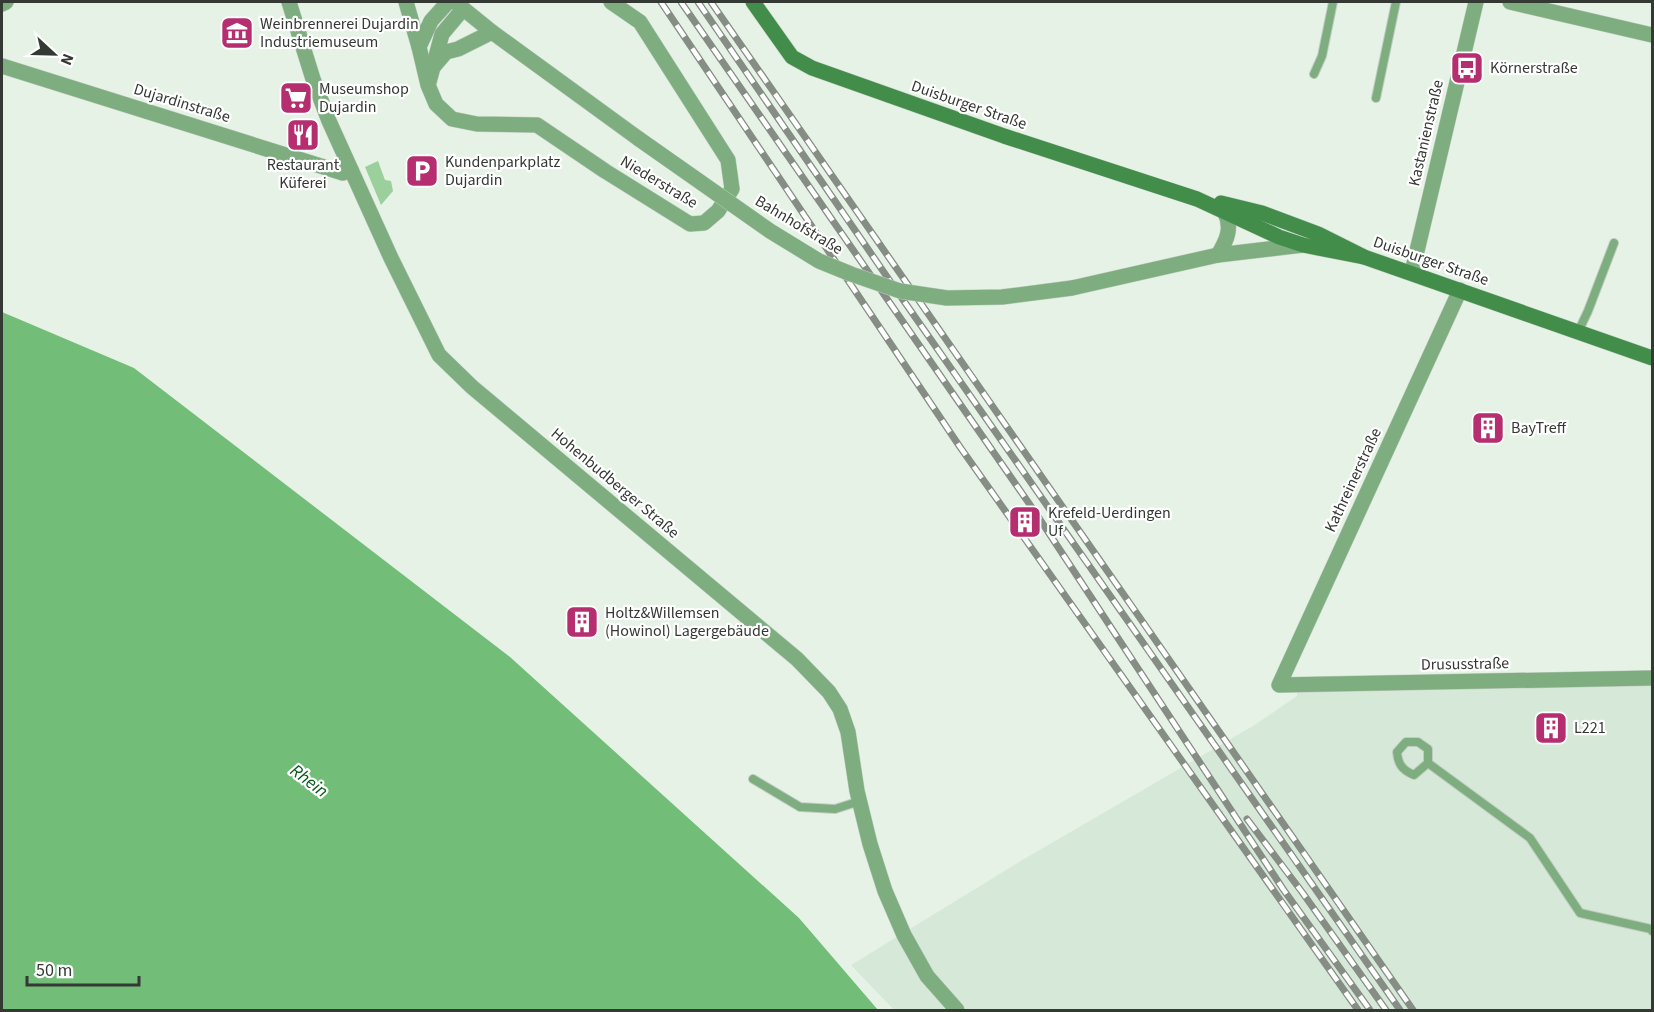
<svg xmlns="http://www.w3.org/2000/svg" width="1654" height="1012" viewBox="0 0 1654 1012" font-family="'Source Sans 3',sans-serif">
  <rect width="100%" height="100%" fill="#e6f2e6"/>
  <path fill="#d6e8d7" d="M1652,679V1010H894L851,965L1024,859L1253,726L1297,696V686Z"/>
  <path fill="#9bcf9c" d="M378,161L385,180L391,181L393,191L381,205L365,167Z"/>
  <path fill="#72bd77" d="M2,312L134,368L510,657L799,918L878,1010H2Z"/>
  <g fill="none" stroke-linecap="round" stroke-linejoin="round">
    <defs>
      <g id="service">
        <path d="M1314,74L1322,56L1333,2"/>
        <path d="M1376,98L1396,2"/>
        <path d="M1578,332L1588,311L1614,243"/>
        <path d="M1406,742H1418L1428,749V763L1414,775C1402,770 1398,764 1397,752Z"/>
        <path d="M1428,763L1530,838L1580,913L1651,929L1652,931"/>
        <path d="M753,779L800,807L835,809L860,801"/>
      </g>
      <g id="minor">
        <path d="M406,2L419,47"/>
        <path d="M448,2L431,21L419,47L428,85L436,104L452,119L477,124L537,125L605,171L690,224L704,223L718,211L732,189L728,160L640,22L611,2"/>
        <path d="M1510,2L1652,35"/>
        <path d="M2,4L6,2"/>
        <path d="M2,66L343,173L351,170"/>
        <path d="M434,66L446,52L458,49L492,32"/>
        <path d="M429,82L442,34L463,9"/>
        <path d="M1412,272L1476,2"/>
        <path d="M1460,290L1279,685L1652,678"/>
      </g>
      <g id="tertiary">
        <path d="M289,2L313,79L329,121L391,258L439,355L472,387L797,659L829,692L840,709L848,732L857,791L870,844L885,891L904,935L927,976L957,1010"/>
        <path d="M455,2L492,32L639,139"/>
        <path d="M1218,255C1227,240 1233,227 1224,211"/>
        <path d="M1072,288L1218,255L1303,245"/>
      </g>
      <g id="secondary">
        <path d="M753,2L792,57L812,68L1004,136L1197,199L1279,237L1303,245L1364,257"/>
        <path d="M1221,203L1262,213L1318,234L1364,257L1652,358"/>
      </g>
    </defs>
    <use href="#service" stroke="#c2cdc2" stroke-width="10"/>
    <use href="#minor" stroke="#c2cdc2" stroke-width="16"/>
    <use href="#tertiary" stroke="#c2cdc2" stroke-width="16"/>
    <use href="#secondary" stroke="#c2cdc2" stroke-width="16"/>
    <use href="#service" stroke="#7eae80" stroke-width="8"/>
    <use href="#minor" stroke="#7eae80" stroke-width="15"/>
    <use href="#tertiary" stroke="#7eae80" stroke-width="15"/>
    <use href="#secondary" stroke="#428d49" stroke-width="15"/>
    <defs>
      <g id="rail">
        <path d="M661,2L960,447L1358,1010"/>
        <path d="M681,2L1035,512L1283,889L1370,1010"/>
        <path d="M698,2L892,284L1400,1010"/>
        <path d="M711,2L1413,1010"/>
        <path d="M1247,819L1302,892L1386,1010"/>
      </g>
    </defs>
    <use href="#rail" stroke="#858d85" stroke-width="7"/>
    <use href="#rail" stroke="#fff" stroke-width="4.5" stroke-dasharray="14" stroke-linecap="butt"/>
    <defs>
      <path id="tertiary-bridge" d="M639,139L770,231L819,261L851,274L900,291L947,298L1002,297L1072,288"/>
    </defs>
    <use href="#tertiary-bridge" stroke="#c2cdc2" stroke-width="16" stroke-linecap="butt"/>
    <use href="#tertiary-bridge" stroke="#7eae80" stroke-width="15"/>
  </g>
  <defs>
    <symbol id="museum-square" viewBox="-11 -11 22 22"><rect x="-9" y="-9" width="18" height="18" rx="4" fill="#b52e70" stroke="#fff"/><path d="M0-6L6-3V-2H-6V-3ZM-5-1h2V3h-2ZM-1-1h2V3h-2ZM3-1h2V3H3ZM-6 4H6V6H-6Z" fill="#fff"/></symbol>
    <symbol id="bus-square" viewBox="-11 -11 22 22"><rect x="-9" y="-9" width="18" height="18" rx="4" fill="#b52e70" stroke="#fff"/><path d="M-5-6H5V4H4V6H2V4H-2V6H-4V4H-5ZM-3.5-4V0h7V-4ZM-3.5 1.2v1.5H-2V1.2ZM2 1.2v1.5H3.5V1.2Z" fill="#fff"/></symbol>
    <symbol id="supermarket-square" viewBox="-11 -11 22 22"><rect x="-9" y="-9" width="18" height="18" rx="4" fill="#b52e70" stroke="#fff"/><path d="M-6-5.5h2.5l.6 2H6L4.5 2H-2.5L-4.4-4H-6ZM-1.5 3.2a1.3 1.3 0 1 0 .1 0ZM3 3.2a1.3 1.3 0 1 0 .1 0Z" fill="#fff"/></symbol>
    <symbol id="restaurant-square" viewBox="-11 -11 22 22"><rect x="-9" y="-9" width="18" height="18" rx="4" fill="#b52e70" stroke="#fff"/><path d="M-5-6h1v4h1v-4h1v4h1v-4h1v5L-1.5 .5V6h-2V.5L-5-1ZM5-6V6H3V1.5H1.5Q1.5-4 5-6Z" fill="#fff"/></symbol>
    <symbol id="parking-square" viewBox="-11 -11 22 22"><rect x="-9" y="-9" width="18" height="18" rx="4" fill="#b52e70" stroke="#fff"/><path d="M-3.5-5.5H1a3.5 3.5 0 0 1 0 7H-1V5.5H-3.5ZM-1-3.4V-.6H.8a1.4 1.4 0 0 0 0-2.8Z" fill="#fff"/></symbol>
    <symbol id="building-square" viewBox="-11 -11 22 22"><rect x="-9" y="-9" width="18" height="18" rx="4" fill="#b52e70" stroke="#fff"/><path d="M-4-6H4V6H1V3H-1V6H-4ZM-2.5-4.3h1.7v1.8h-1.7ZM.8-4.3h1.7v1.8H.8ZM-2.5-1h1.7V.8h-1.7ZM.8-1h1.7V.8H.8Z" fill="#fff"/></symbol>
  </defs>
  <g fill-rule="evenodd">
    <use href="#museum-square" x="218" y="14" width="38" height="38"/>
    <use href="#bus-square" x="1448" y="49" width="38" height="38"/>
    <use href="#supermarket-square" x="277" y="79" width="38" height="38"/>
    <use href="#restaurant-square" x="284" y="116" width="38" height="38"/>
    <use href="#parking-square" x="403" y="152" width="38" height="38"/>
    <use href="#building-square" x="1469" y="409" width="38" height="38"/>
    <use href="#building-square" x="1006" y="503" width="38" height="38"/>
    <use href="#building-square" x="563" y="603" width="38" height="38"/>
    <use href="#building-square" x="1532" y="709" width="38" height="38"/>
  </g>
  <g text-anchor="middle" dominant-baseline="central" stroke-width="4.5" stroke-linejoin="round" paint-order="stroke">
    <g font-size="16" fill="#343934" stroke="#fff" text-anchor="start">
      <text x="260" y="24">Weinbrennerei Dujardin<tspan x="260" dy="18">Industriemuseum</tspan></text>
      <text x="1490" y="68">Körnerstraße</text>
      <text x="319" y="89">Museumshop<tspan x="319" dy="18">Dujardin</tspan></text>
      <text x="445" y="162">Kundenparkplatz<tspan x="445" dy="18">Dujardin</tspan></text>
      <text x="303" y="165" text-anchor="middle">Restaurant<tspan x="303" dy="18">Küferei</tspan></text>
      <text x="1511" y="428">BayTreff</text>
      <text x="1048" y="513">Krefeld-Uerdingen<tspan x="1048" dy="18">Uf</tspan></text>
      <text x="605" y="613">Holtz&amp;Willemsen<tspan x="605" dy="18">(Howinol) Lagergebäude</tspan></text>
      <text x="1574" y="728">L221</text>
    </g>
    <g font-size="16" fill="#343934" stroke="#fff">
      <text transform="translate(182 103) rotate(17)">Dujardinstraße</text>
      <text transform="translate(969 105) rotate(19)">Duisburger Straße</text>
      <text transform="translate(1426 133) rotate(-77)">Kastanienstraße</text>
      <text transform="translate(659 182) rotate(31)">Niederstraße</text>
      <text transform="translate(799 225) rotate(31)">Bahnhofstraße</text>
      <text transform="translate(1431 261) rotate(19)">Duisburger Straße</text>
      <text transform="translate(1353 480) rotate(-65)">Kathreinerstraße</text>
      <text transform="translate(615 483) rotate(40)">Hohenbudberger Straße</text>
      <text transform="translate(1465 664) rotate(-1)">Drususstraße</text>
    </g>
    <g font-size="18" font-style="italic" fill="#045b18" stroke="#fff">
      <text transform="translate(309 781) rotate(37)">Rhein</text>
    </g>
  </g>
  <rect width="1654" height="1012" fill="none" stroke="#343934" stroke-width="6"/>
  <g transform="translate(54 54) rotate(112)" stroke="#ffffff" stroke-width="4.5" paint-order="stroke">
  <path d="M0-4.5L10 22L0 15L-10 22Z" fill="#343934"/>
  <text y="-9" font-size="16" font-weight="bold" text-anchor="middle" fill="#343934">N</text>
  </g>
  <path d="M27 976v9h112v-9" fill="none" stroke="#343934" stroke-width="3"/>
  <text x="36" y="976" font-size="18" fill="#343934" stroke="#ffffff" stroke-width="4.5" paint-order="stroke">50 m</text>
</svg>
